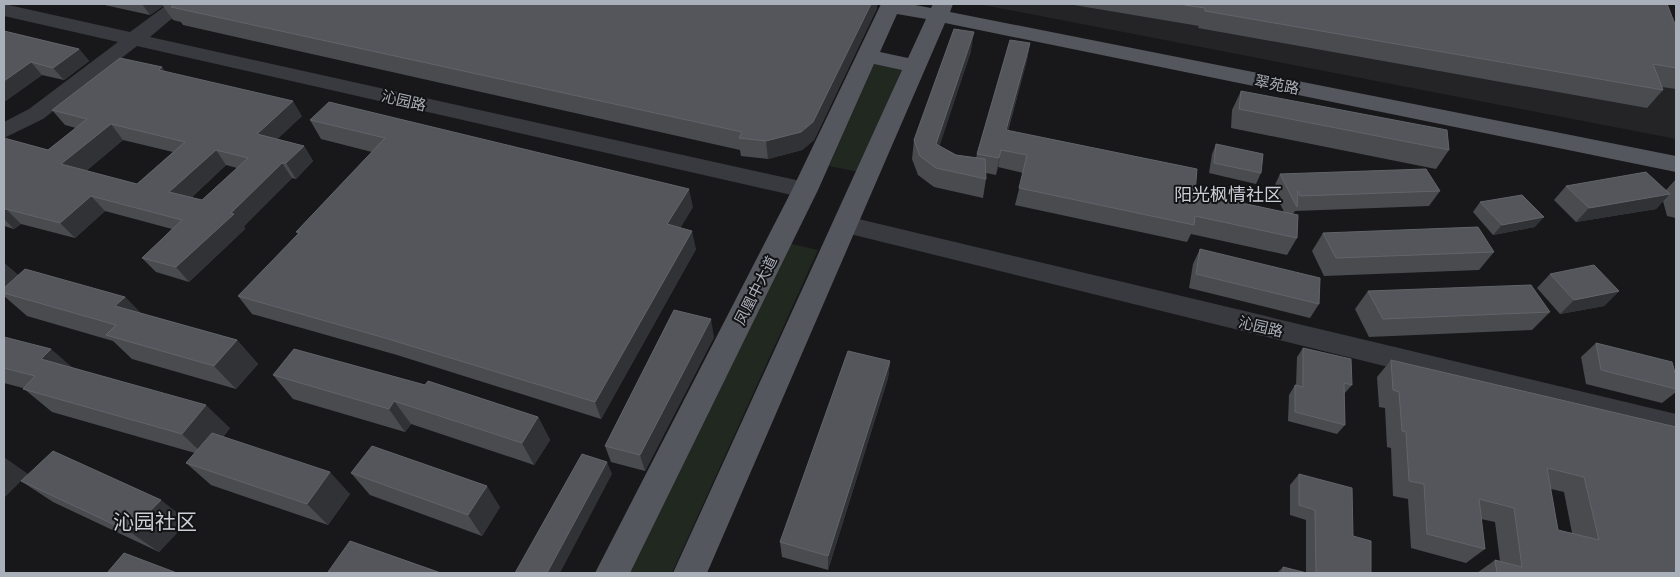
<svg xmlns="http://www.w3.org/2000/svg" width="1680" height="577" viewBox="0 0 1680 577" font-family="'Exo 2','Noto Sans SC',sans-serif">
  <rect width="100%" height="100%" fill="#18181a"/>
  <path fill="#242427" d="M978,4H1668L1676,24V139Z"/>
  <g fill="#202820">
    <path d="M874,64L902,69L859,172L829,166Z"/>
    <path d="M783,242L818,250L672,573H621Z"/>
  </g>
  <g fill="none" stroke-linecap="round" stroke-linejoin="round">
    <g fill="#393a3f" fill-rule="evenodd">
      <path d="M4,4L130,32L168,4H189L150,37L805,182L813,184L816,190L813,196L805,198L137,46L43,119L4,138V122L29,109L118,42L4,16Z"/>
      <path d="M846,216L1676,414V438L838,231L834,225L838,219Z"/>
    </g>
    <path fill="#55575e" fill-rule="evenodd" d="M881,4H910L931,8L933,4H953L950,12L1676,156V172L945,23L707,573H673L902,70L874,64L818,190L630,573H595L792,190ZM897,14L926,19L908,58L880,52Z"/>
  </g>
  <g fill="#494b4f" fill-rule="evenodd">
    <path d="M100,4H871L877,8L814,140L802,150L768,159L741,156L740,150L183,25L181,22L173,20L163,6L150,15Z"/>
    <path d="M1068,4H1667L1676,27V89L1662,87L1663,90L1647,108L1198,28L1199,26Z"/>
    <path d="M4,31L79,49L89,61L64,80L42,75L4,102Z"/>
    <path d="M1030,43L1027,60L1008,131L1195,193L1284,212L1273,189L1280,174L1440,191L1429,206L1295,211L1293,214L1297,238L1287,255L1191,234L1187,242L1015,205L1023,173L998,167L996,175L986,173V179L983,198L934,187L918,175L912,159L914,140L971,51L939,146L956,155L976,158L977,154Z"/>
    <path d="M162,67L165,72L302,116L277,139L304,146L313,161L296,179L292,178L244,226L245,229L189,282L156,272L142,258L172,229L105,211L75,238L21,224L14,229L4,226V138L48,150L76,128L65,125L52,110ZM123,140L173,152L137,184L86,171ZM226,165L237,168L202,200L191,198Z"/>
    <path d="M1241,91L1449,150L1436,169L1231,128L1232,110Z"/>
    <path d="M310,120L693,207L680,228L696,249L601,419L397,355L252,314L238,296L298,234L296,232L372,152L321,139Z"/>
    <path d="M1216,144L1261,173L1256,184L1209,173L1212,154Z"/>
    <path d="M1676,179V218L1667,216L1663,201L1656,209L1576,222L1554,200L1566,186L1666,190Z"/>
    <path d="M1480,202L1535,227L1493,235L1473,212Z"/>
    <path d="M1323,233L1494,252L1479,270L1324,276L1312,251Z"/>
    <path d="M1200,249L1319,304L1310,318L1189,288L1193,264Z"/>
    <path d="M4,263L18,275L125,297L140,313L237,340L258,364L236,389L132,359L113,341L27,316L4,296Z"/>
    <path d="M1550,274L1619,291L1604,306L1560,314L1537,288Z"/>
    <path d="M1368,291L1550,312L1532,330L1369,337L1355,309Z"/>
    <path d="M4,337L74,368L230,428L223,437L350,494L328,525L211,485L186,463L195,453L52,412L23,388L4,383Z"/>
    <path d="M714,337L645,471L611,462L605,446Z"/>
    <path d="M1596,343L1676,376V392L1662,403L1586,384L1581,357Z"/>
    <path d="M1303,348L1352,385L1344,394L1345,425L1337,434L1288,421L1289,395L1295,385L1296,386L1297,357Z"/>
    <path d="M1391,360L1676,427V573H1477L1495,560L1500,561L1495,522L1481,519L1485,549L1466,563L1411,548L1408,499L1393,496L1391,448L1387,447L1385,408L1379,407L1377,377ZM1551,489L1564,492L1572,533L1558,530Z"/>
    <path d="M890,361L888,378L828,570L782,557L780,542Z"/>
    <path d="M273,375L538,417L550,440L534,465L411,424L405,432L293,399Z"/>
    <path d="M351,473L500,507L482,536L370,495Z"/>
    <path d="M1299,474L1353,536L1371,573H1277L1283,567L1306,573V520L1290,515V485Z"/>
    <path d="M21,481L188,521L159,552L53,502Z"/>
  </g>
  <g fill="#313235">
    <path d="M142,4H162L163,6L150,15Z"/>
    <path d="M871,4H877V8L814,140L802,150L768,159L766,141Z"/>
    <path d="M974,32L971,51L934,163L936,144Z"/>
    <path d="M1030,43L1027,60L1003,148L1006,130Z"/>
    <path d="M79,49L89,61L64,80L53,68Z"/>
    <path d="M31,62L42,75L4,102V81Z"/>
    <path d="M162,67L173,83L159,70Z"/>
    <path d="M293,101L302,116L266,150L257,134Z"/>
    <path d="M111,124L123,140L75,180L61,164Z"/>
    <path d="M304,146L313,161L296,179L286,163Z"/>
    <path d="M216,150L226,165L181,207L169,192Z"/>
    <path d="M1001,150L998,167L996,175L999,158Z"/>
    <path d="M282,163L292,178L244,226L245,229L189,282L176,267Z"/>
    <path d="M689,189L693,207L671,243L667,224Z"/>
    <path d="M1670,194L1656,209L1576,222L1589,208Z"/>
    <path d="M91,196L105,211L75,238L60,223Z"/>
    <path d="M6,209L21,224L14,229L4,219V210Z"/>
    <path d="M1544,217L1535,227L1493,235L1502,225Z"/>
    <path d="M692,231L696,249L601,419L595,402Z"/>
    <path d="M4,263L21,278L4,293Z"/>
    <path d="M1619,291L1604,306L1560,314L1574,300Z"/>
    <path d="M125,297L149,321L115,306Z"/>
    <path d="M711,319L714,337L645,471L640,455Z"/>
    <path d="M237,340L258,364L236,389L214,366Z"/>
    <path d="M51,349L79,373L41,359Z"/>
    <path d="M890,361L888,378L828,570V556Z"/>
    <path d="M394,401L411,424L405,432L389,409Z"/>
    <path d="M206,405L230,428L206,457L182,434Z"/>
    <path d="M538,417L550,440L534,465L522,443Z"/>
    <path d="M4,457L28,474L4,498Z"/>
    <path d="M607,462L612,474L560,573H547Z"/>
    <path d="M330,472L350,494L328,525L307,504Z"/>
    <path d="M487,486L500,507L482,536L468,515Z"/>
    <path d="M161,500L188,521L159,552L130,532Z"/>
  </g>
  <g fill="#54565b" stroke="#61646a" fill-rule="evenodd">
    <path d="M168,4H871L813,122L801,132L766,141L739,138L742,132L171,7L174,5Z"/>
    <path d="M1178,4H1667L1676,27V68L1653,64L1663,90L1205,11V8Z"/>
    <path d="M954,29L974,32L936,144L956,155L985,159L986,179L936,168L920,156L914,140Z"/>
    <path d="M4,31L79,49L53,68L31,62L4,81V57L5,56H4Z"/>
    <path d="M1010,40L1030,43L1006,130L1197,169L1195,193L1298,215L1297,238L1195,216L1194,225L1019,188L1027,155L1001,150L999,158L977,154Z"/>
    <path d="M120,58L162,67L159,70L293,101L257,134L304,146L286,163H282L231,213L234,214L176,267L142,258L182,220L91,196L60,223L6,209L4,210V138L48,150L87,119L52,110ZM111,124L185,142L137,184L61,164ZM216,150L248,158L202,200L169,192Z"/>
    <path d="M1241,91L1447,130L1449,150L1239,109Z"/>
    <path d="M329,102L689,189L667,224L692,231L595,402L385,338L238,296L300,232H296L385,138L310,120Z"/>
    <path d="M1216,144L1263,154L1261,173L1214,163Z"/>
    <path d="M1426,169L1440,191L1300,196L1298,191L1297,207L1280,174Z"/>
    <path d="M1646,172L1670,194L1589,208L1566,186Z"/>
    <path d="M1522,195L1544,217L1502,225L1480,202Z"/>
    <path d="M1478,227L1494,252L1336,258L1323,233Z"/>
    <path d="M1200,249L1320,278L1319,304L1196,274Z"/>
    <path d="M1594,265L1619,291L1574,300L1550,274Z"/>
    <path d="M25,269L125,297L115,306L237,340L214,366L106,335L116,325L4,293V288Z"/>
    <path d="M1531,285L1550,312L1383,319L1368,291Z"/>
    <path d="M674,310L711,319L640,455L605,446Z"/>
    <path d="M4,337L51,349L41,359L206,405L182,434L23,389L35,376L4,368Z"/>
    <path d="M1596,343L1672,362L1676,376V389L1601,370Z"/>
    <path d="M1303,348L1351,359L1352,385L1344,383L1345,425L1295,412V385L1303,387Z"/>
    <path d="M294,349L425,385L428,381L538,417L522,443L394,401L389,409L273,375Z"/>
    <path d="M848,351L890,361L828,556L780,542Z"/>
    <path d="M1391,360L1676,427V573H1497L1495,560L1522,567L1514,508L1479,499L1485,549L1427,534L1424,484L1409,481L1406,432L1402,431L1399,392L1393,390ZM1547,468L1584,477L1599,540L1558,530Z"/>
    <path d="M212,433L330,472L307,504L186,463Z"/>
    <path d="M372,446L487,486L468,515L351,473Z"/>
    <path d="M53,451L161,500L130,532L21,481Z"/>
    <path d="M582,454L607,462L547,573H515Z"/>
    <path d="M1299,474L1352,488L1353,536L1371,541V573H1316L1315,510L1299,505Z"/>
    <path d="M350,541L441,573H331L328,572Z"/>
    <path d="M124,553L177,573H107Z"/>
    <path d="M1283,567L1307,573H1283Z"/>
  </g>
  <g text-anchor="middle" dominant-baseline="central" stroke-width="4" stroke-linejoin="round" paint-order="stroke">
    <g font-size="15" fill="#aab0ba" stroke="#131315">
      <text transform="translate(1277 84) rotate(11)">翠苑路</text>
      <text transform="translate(404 100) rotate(13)">沁园路</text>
      <text transform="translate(755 290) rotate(-63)">凤凰中大道</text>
      <text transform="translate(1261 326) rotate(13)">沁园路</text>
    </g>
    <g font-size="18" fill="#cbced6" stroke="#131315">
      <text x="1228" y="194">阳光枫情社区</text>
    </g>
    <g font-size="21" fill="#cbced6" stroke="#131315">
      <text x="155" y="520">沁园社区</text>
    </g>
  </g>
  <rect width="1680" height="577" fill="none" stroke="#aab0ba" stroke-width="10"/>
</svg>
